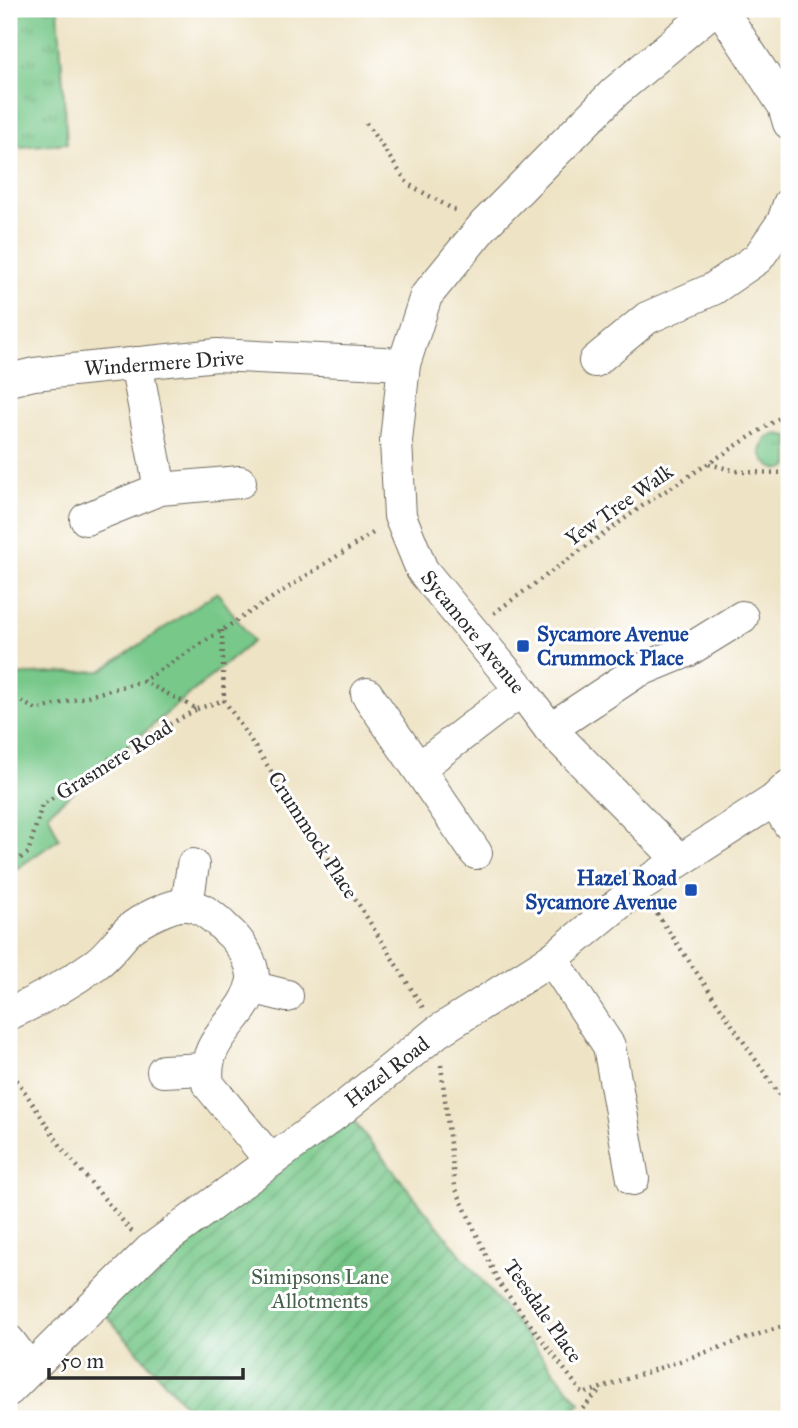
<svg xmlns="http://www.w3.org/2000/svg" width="798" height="1428" viewBox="0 0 798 1428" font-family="'IM FELL Great Primer',serif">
  <defs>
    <pattern id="grass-tufts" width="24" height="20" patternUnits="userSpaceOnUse" patternTransform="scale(1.75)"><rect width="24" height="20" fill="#77c889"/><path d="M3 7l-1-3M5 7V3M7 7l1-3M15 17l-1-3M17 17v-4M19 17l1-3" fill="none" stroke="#62a370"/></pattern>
    <pattern id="garden-furrows" width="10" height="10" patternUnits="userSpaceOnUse" patternTransform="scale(1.75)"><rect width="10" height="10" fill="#77c889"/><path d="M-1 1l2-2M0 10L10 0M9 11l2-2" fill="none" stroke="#62a370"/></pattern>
  </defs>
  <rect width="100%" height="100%" fill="#fff"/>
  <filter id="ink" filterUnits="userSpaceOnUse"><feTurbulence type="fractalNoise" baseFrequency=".0143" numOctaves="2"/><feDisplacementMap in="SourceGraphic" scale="14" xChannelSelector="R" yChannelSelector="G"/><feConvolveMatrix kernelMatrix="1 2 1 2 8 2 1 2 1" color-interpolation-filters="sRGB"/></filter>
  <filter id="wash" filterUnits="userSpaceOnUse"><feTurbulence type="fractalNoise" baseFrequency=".00686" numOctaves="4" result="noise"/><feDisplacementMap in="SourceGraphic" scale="28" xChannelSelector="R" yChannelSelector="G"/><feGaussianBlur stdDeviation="1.57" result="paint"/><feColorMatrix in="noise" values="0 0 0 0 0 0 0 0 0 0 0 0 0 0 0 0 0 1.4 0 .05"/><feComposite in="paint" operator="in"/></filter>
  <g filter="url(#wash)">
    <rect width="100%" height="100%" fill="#eee3c5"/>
    <g fill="url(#grass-tufts)" stroke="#517a5a" stroke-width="2">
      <path d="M9,9H58L67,143L9,148Z"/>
      <path d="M778,434L789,436V466C776,475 764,464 761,451L766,438Z"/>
    </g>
    <path fill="#77c889" stroke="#517a5a" stroke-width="2" d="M217,592L253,641L48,813L59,839L9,874V675L101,671Z"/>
    <path fill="url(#garden-furrows)" stroke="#517a5a" stroke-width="2" d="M343,1108L580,1403L566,1419H197L96,1304Z"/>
  </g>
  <g filter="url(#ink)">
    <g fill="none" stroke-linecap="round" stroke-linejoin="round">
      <defs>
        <g id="minor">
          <path d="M721,9L784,106L789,123"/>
          <path d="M595,361L647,318L713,289L758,258L783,222L789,204"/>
          <path d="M136,363L160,489"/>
          <path d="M9,380L34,374L217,355L404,364"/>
          <path d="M86,519L160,489L240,482"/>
          <path d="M367,694L476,853"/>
          <path d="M550,729L636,672L687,651L742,617"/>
          <path d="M419,768L521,690"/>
          <path d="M774,800L789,824"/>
          <path d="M679,860L550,729L521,690L422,570L400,516L396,441L404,364L426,296L484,225L615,92L714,9"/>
          <path d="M187,905L193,865"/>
          <path d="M552,959L609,1046L633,1179"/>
          <path d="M251,987L287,996"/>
          <path d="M9,1014C42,999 67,985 96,964C109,955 118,940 129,930C140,920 173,903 187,905C202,906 217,920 227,930C240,941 254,963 253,980C249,1019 200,1035 208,1084L271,1161"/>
          <path d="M163,1071L206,1069"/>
          <path d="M9,1341L30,1369"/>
          <path d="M9,1390L149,1251L343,1108L437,1032L552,959L639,887L774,800L789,786"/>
        </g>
      </defs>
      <use href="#minor" stroke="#6f6b61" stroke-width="34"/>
      <g stroke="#6f6b61" stroke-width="4.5" stroke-dasharray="2 5" stroke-linecap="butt">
        <path d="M366,123L408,184L458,212"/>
        <path d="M709,464L740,472L789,473"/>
        <path d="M494,613L645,504L789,412"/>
        <path d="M222,630L224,700L353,895L423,1008"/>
        <path d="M9,695L37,710L143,681L376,531"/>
        <path d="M197,709L224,700"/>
        <path d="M9,866L28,853L42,805L112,757L197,709L143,681"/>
        <path d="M653,908L789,1109"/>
        <path d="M441,1065L455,1187L499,1283L583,1394L789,1324"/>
        <path d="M9,1068L62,1148L132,1232"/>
        <path d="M573,1419L602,1388"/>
      </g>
      <use href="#minor" stroke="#fff" stroke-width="32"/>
    </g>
  </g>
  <g fill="#1a4fb4" stroke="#fff" stroke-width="2.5">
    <rect x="516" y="639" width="14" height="14" rx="3.5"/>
    <rect x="684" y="883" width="14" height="14" rx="3.5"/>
  </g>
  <g text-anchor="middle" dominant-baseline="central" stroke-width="6" stroke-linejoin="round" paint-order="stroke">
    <g font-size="21" fill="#2b2b2b" stroke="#fff">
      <text transform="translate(164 363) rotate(-4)">Windermere Drive</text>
      <text transform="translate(619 505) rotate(-35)">Yew Tree Walk</text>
      <text transform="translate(473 632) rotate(51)">Sycamore Avenue</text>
      <text transform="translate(114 760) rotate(-32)">Grasmere Road</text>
      <text transform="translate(313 835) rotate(57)">Crummock Place</text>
      <text transform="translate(387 1072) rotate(-38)">Hazel Road</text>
      <text transform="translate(543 1311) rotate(55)">Teesdale Place</text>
    </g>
    <g font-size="21" font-weight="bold" fill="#164399" stroke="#fff" text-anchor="start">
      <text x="537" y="634">Sycamore Avenue<tspan x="537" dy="24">Crummock Place</tspan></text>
      <text x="677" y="878" text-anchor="end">Hazel Road<tspan x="677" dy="24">Sycamore Avenue</tspan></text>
    </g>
    <g font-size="21" fill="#46624c" stroke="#fff">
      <text x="320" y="1277">Simipsons Lane<tspan x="320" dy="24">Allotments</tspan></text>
    </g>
  </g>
  <rect width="798" height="1428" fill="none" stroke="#fff" stroke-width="35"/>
  <path d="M49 1368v10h194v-10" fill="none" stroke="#2b2b2b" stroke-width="3.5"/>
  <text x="60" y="1368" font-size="21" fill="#2b2b2b" stroke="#ffffff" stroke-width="5" paint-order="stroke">50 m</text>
</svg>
